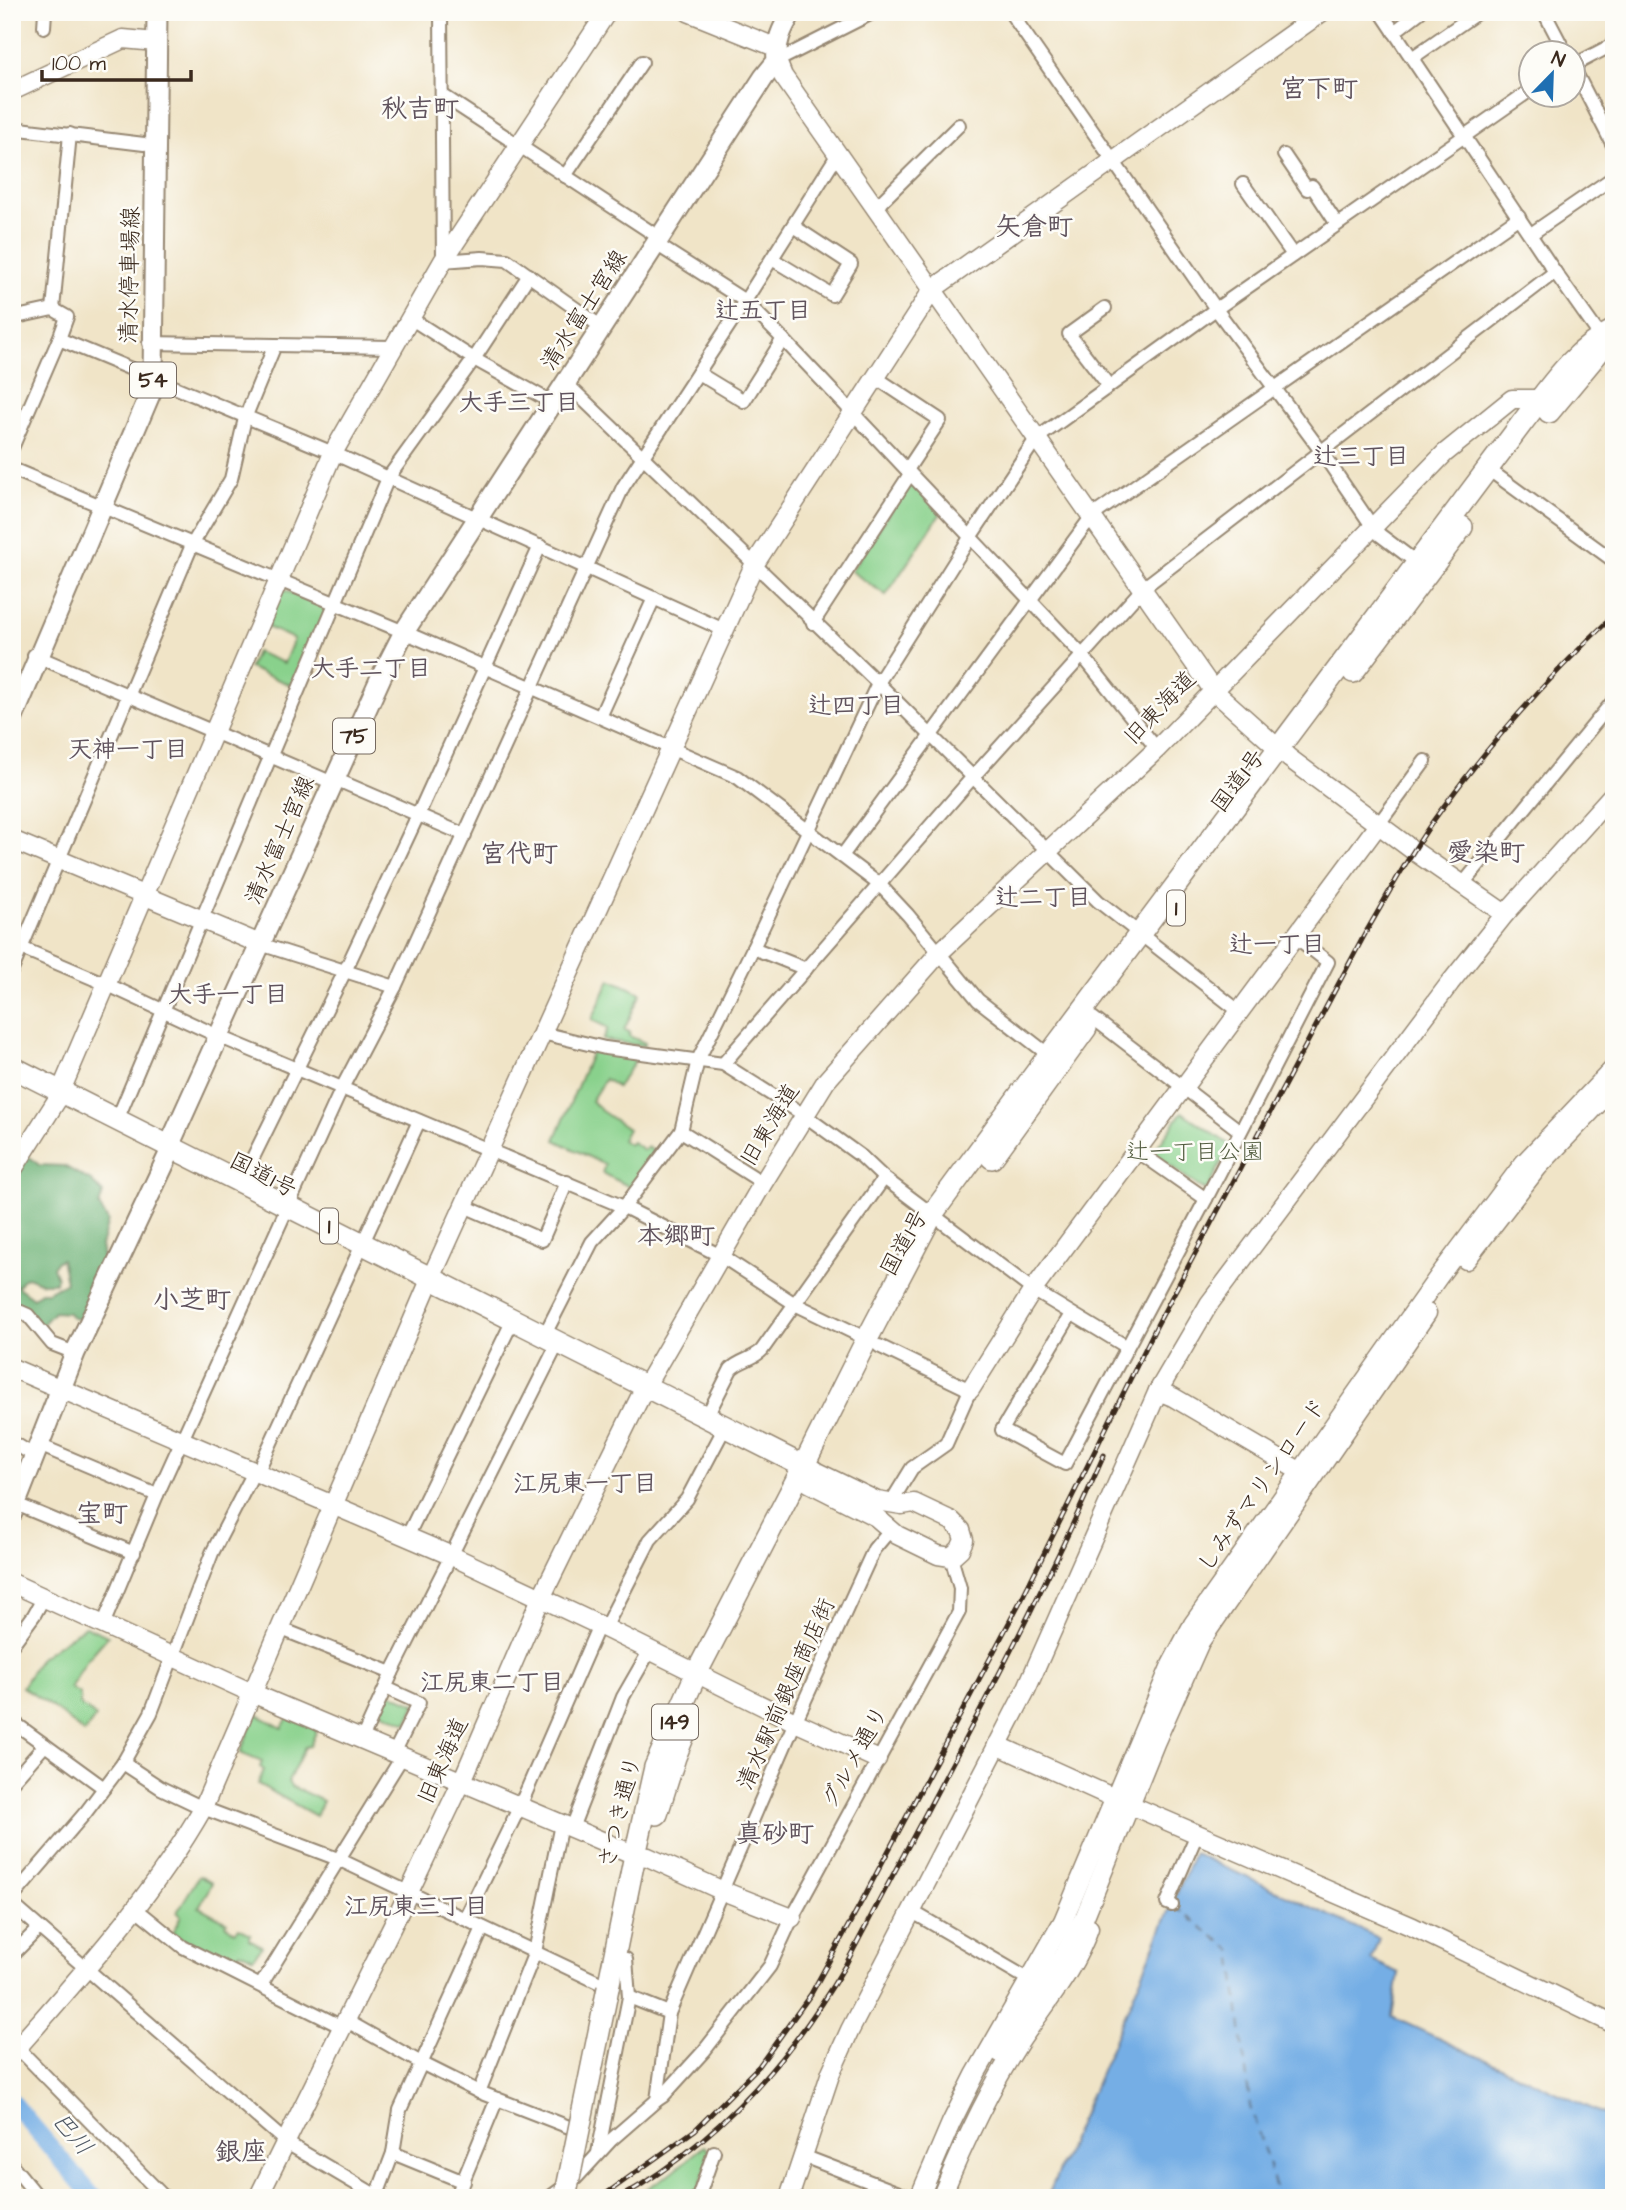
<svg xmlns="http://www.w3.org/2000/svg" width="1626" height="2210" viewBox="0 0 1626 2210" font-family="'Architects Daughter','Klee One',sans-serif">
  <rect width="100%" height="100%" fill="#fdfcf7"/>
  <filter id="ink" filterUnits="userSpaceOnUse"><feTurbulence type="fractalNoise" baseFrequency=".0143" numOctaves="2"/><feDisplacementMap in="SourceGraphic" scale="14" xChannelSelector="R" yChannelSelector="G"/><feConvolveMatrix kernelMatrix="1 2 1 2 8 2 1 2 1" color-interpolation-filters="sRGB"/></filter>
  <filter id="wash" filterUnits="userSpaceOnUse"><feTurbulence type="fractalNoise" baseFrequency=".00686" numOctaves="4" result="noise"/><feDisplacementMap in="SourceGraphic" scale="28" xChannelSelector="R" yChannelSelector="G"/><feGaussianBlur stdDeviation="1.57" result="paint"/><feColorMatrix in="noise" values="0 0 0 0 0 0 0 0 0 0 0 0 0 0 0 0 0 1.4 0 .05"/><feComposite in="paint" operator="in"/></filter>
  <g filter="url(#wash)">
    <rect width="100%" height="100%" fill="#f0e4c7"/>
    <g fill="#89d18c" stroke="#627e55" stroke-width="2">
      <path d="M910,481L941,513L886,595L851,571Z"/>
      <path d="M282,589L330,609L298,688L249,668L256,652L284,663L294,639L267,627Z"/>
      <path d="M610,979L641,993L624,1030L630,1032L629,1036L645,1043V1046L603,1040L608,1028L592,1020Z"/>
      <path d="M592,1051L637,1058L617,1087L605,1079L591,1101L600,1108V1110L628,1129L622,1140L629,1145L632,1142L644,1150L647,1147L658,1154L632,1188L602,1173L605,1165L555,1140Z"/>
      <path d="M1182,1112L1230,1145L1208,1189H1202L1153,1153Z"/>
      <path d="M85,1626L108,1636L87,1660L70,1688L80,1694V1705L96,1717L84,1733L55,1709L22,1687L40,1658Z"/>
      <path d="M389,1693L416,1704L407,1723L381,1712Z"/>
      <path d="M256,1714L282,1728L288,1717L317,1730L310,1746L305,1747L288,1781L291,1786L323,1801L316,1816L258,1784L264,1770L260,1767L262,1762L240,1753Z"/>
      <path d="M199,1876L212,1883L199,1907L227,1922L226,1925L235,1932L239,1928L251,1934L249,1939L262,1946L253,1958L240,1951L236,1958L220,1951L216,1959L172,1933L181,1916L177,1912Z"/>
      <path d="M704,2146L711,2152L696,2198H632L671,2173Z"/>
    </g>
    <path fill="#6eb378" stroke="#546e4b" stroke-width="2" fill-rule="evenodd" d="M23,1156L31,1158L39,1165L64,1166L91,1181L103,1193L99,1206L108,1221L101,1246L106,1274L85,1315L79,1319L72,1318L68,1313L54,1312L41,1326L12,1304V1288L16,1286L12,1281V1170ZM61,1259L66,1282C60,1287 54,1287 48,1292H41L33,1298L18,1287L21,1281L27,1277L42,1283H55L57,1278L53,1267L57,1261Z"/>
    <path fill="#74aee5" stroke="#586c82" stroke-width="2" d="M1194,1853L1379,1938L1371,1960L1399,1973L1392,2017L1614,2119V2198H1047Z"/>
    <g fill="none" stroke-linecap="round" stroke-linejoin="round">
      <path stroke="#74aee5" stroke-width="18" d="M12,2102L94,2198"/>
      <path stroke="#4f5864" stroke-width="2" stroke-dasharray="9 7" stroke-linecap="butt" d="M1175,1907L1232,1950L1250,2106L1279,2198"/>
    </g>
  </g>
  <g filter="url(#ink)">
    <g fill="none" stroke-linecap="round" stroke-linejoin="round">
      <defs>
        <g id="street">
          <path d="M441,12L443,261L482,258L507,260L603,328"/>
          <path d="M1010,12L1216,309L1321,451L1372,526L1380,535L1420,565"/>
          <path d="M1381,12L1555,272L1603,340"/>
          <path d="M1544,12L1565,52"/>
          <path d="M44,27L45,12"/>
          <path d="M1394,32L1420,12"/>
          <path d="M1412,58L1478,12"/>
          <path d="M777,61L874,12"/>
          <path d="M1574,65L1614,44"/>
          <path d="M1574,69L1614,147"/>
          <path d="M442,95L660,238"/>
          <path d="M12,128L144,144"/>
          <path d="M1284,155L1307,189L1312,186L1337,224"/>
          <path d="M565,176L642,62"/>
          <path d="M1243,184L1293,255"/>
          <path d="M876,207L959,125"/>
          <path d="M1531,234L1614,177"/>
          <path d="M656,244L745,301L783,339L1082,655L1157,749"/>
          <path d="M772,259L832,295L851,264L793,226"/>
          <path d="M1105,308L1069,334L1109,386"/>
          <path d="M53,309L70,134"/>
          <path d="M12,318L53,309L67,317L59,339"/>
          <path d="M410,318L474,359L553,403"/>
          <path d="M149,343L393,347"/>
          <path d="M698,373L744,401L783,339"/>
          <path d="M875,377L940,420L907,470"/>
          <path d="M566,383L878,683L1098,901L1240,1012"/>
          <path d="M12,448L59,339L333,453L724,630"/>
          <path d="M12,469L404,632L737,777L880,885L908,915L978,1000L1054,1059"/>
          <path d="M1488,469L1614,561"/>
          <path d="M813,623L910,474"/>
          <path d="M34,655L333,783"/>
          <path d="M600,717L654,598"/>
          <path d="M335,779L465,835"/>
          <path d="M1378,825L1425,761"/>
          <path d="M842,856L1092,516L1519,217"/>
          <path d="M1462,885L1614,700"/>
          <path d="M12,944L106,984L218,1036L624,1207L723,1257L795,1304L867,1339"/>
          <path d="M260,944L395,987"/>
          <path d="M753,948L806,969"/>
          <path d="M12,970L192,545L231,479L245,418L275,345"/>
          <path d="M1093,1018L1240,1131"/>
          <path d="M542,1033L605,1048L723,1064L804,1115L862,1157L884,1178L1033,1290L1127,1347"/>
          <path d="M723,1064L972,778L1143,588L1555,272"/>
          <path d="M117,1120L388,478L474,359L529,275"/>
          <path d="M681,1131L763,1183"/>
          <path d="M1136,1150L1206,1199"/>
          <path d="M241,1182L345,971L418,815L540,546"/>
          <path d="M464,1206L542,1240L567,1182"/>
          <path d="M12,1308L28,1315L52,1344L75,1353"/>
          <path d="M1071,1314L1002,1430L1065,1464L1206,1199L1328,962L1296,937"/>
          <path d="M544,1336L592,1242L624,1207L681,1131L698,1060L753,948L878,683L971,536L1036,439L1216,309L1532,89"/>
          <path d="M879,1346L970,1390L946,1444L912,1468L890,1504"/>
          <path d="M706,1418L731,1369C740,1360 754,1359 762,1350L884,1178"/>
          <path d="M12,1442L35,1456"/>
          <path d="M39,1445L157,1495"/>
          <path d="M257,1473L419,1121"/>
          <path d="M16,1504L134,1553"/>
          <path d="M407,1537L513,1320"/>
          <path d="M103,1625L157,1495L284,1215L342,1088L395,987L623,487L745,301L838,154"/>
          <path d="M279,1628L392,1673"/>
          <path d="M605,1628L650,1540L687,1499L725,1427"/>
          <path d="M12,1645L34,1615L44,1597"/>
          <path d="M386,1688L419,1703L394,1753"/>
          <path d="M12,1721L104,1788"/>
          <path d="M362,1739L392,1673L558,1343"/>
          <path d="M123,1763L161,1788L203,1808L338,1859L600,1983"/>
          <path d="M12,1782L45,1745"/>
          <path d="M572,1828L623,1697L650,1650"/>
          <path d="M12,1898L86,1812L123,1763L151,1713L212,1553L254,1472"/>
          <path d="M12,1904L287,2143L380,2198"/>
          <path d="M1172,1905L1167,1903L1197,1834"/>
          <path d="M135,1908L183,1947L344,2028"/>
          <path d="M911,1911L1021,1975"/>
          <path d="M465,1919L520,1806L599,1625"/>
          <path d="M12,1955L39,1928"/>
          <path d="M261,1985L402,1757"/>
          <path d="M629,1997L669,2013"/>
          <path d="M347,2021L421,2063L479,2092L569,2127"/>
          <path d="M12,2042L165,2198"/>
          <path d="M479,2092L535,1952L561,1824"/>
          <path d="M657,2100L663,2096L704,2051L770,1966L792,1918L959,1612L960,1588L951,1557"/>
          <path d="M393,2153L464,2182"/>
          <path d="M598,2153L629,1997L626,1959"/>
          <path d="M803,2156L912,2198"/>
          <path d="M12,2165L39,2198"/>
          <path d="M376,2198L393,2153L400,2110L483,1928"/>
          <path d="M456,2198L497,2099"/>
          <path d="M549,2198L576,2178L611,2140L657,2100L669,2013L795,1722L874,1549L890,1530"/>
          <path d="M698,2198L714,2152"/>
        </g>
        <g id="secondary">
          <path d="M688,12L775,47"/>
          <path d="M777,61L783,76L1213,690L1289,758L1414,851L1505,914"/>
          <path d="M12,91L123,39L156,42"/>
          <path d="M12,840L260,944"/>
          <path d="M12,1171L57,1100L333,453L443,261L607,12"/>
          <path d="M1466,1260L1538,1167L1614,1087"/>
          <path d="M12,1368L452,1556L605,1628L795,1722L877,1759"/>
          <path d="M970,1390L1033,1290L1378,825"/>
          <path d="M1158,1391L1173,1397L1301,1472"/>
          <path d="M809,1483L876,1517L897,1535L938,1555L951,1557L960,1549L964,1540L961,1530L952,1521L914,1503L902,1505L877,1501L815,1471"/>
          <path d="M12,1583L252,1693L635,1855L648,1857L723,1891L792,1918"/>
          <path d="M997,1745L1114,1798L1413,1927L1614,2024"/>
          <path d="M1000,2053L1064,1955L1085,1916L1155,1743L1200,1642L1427,1313"/>
          <path d="M12,2054C80,1976 152,1898 203,1808L427,1287L754,565L933,289L1322,12"/>
          <path d="M258,2198L409,1892L462,1781L541,1598L645,1387L763,1183L826,1081L939,953L1157,749L1445,453L1512,399H1536L1549,394"/>
          <path d="M789,2198L831,2072L850,2030L1026,1690L1158,1391L1209,1304L1450,983L1505,914L1614,793"/>
          <path d="M919,2198L951,2123L975,2075L1063,1921L1171,1665L1193,1624L1439,1276L1524,1163L1614,1068"/>
          <path d="M941,2198C963,2145 988,2091 1019,2043C1044,2005 1074,1972 1089,1928"/>
        </g>
        <g id="primary">
          <path d="M12,720L151,392L153,380L157,12"/>
          <path d="M12,1513L75,1353L168,1156L169,1146L381,677L404,632L764,77L777,61C775,43 782,28 792,12"/>
        </g>
        <g id="highway">
          <path d="M1549,412L1602,348"/>
          <path d="M1353,672L1462,527"/>
          <path d="M12,1067L813,1471"/>
          <path d="M992,1158L1086,1028"/>
          <path d="M657,1814L675,1757L684,1735"/>
          <path d="M608,1988L635,1855L655,1767L697,1672L798,1477L867,1339L933,1213L1049,1055L1522,423C1550,387 1571,352 1614,330"/>
        </g>
      </defs>
      <use href="#street" stroke="#968772" stroke-width="16"/>
      <use href="#secondary" stroke="#968772" stroke-width="21"/>
      <use href="#primary" stroke="#968772" stroke-width="23"/>
      <use href="#highway" stroke="#968772" stroke-width="24"/>
      <use href="#street" stroke="#fff" stroke-width="12"/>
      <use href="#secondary" stroke="#fff" stroke-width="18"/>
      <use href="#primary" stroke="#fff" stroke-width="19"/>
      <use href="#highway" stroke="#fff" stroke-width="21"/>
      <defs>
        <g id="rail">
          <path d="M600,2198L695,2130L759,2066L811,1994L864,1897L1021,1600L1157,1325L1366,932C1390,891 1413,848 1441,810C1493,739 1551,675 1614,615"/>
          <path d="M619,2198C718,2142 790,2060 846,1964C934,1795 1028,1629 1104,1455"/>
        </g>
      </defs>
      <use href="#rail" stroke="#3b2a1e" stroke-width="5"/>
      <use href="#rail" stroke="#fdfcf7" stroke-width="2.5" stroke-dasharray="8" stroke-linecap="butt"/>
      <defs>
        <path id="highway-bridge" d="M565,2198L608,1988"/>
      </defs>
      <use href="#highway-bridge" stroke="#968772" stroke-width="24" stroke-linecap="butt"/>
      <use href="#highway-bridge" stroke="#fff" stroke-width="21"/>
    </g>
  </g>
  <g text-anchor="middle" dominant-baseline="central" stroke-width="5" stroke-linejoin="round" paint-order="stroke">
    <g fill="#fdfcf7" stroke="#75695f" stroke-width="2">
      <rect x="130" y="362.5" width="46" height="35" rx="5"/>
      <rect x="333" y="718.5" width="42" height="35" rx="5"/>
      <rect x="1167" y="890.5" width="18" height="35" rx="5"/>
      <rect x="320" y="1208.5" width="18" height="35" rx="5"/>
      <rect x="652" y="1704.5" width="46" height="35" rx="5"/>
    </g>
    <g font-size="21" font-weight="bold" fill="#3b2a1e">
      <text x="153" y="380">54</text>
      <text x="354" y="736">75</text>
      <text x="1176" y="908">1</text>
      <text x="329" y="1226">1</text>
      <text x="675" y="1722">149</text>
    </g>
    <g font-size="23" fill="#3b2a1e" stroke="#fdfcf7">
      <text transform="translate(130 275) rotate(-89)">清水停車場線</text>
      <text transform="translate(584 310) rotate(-57)">清水富士宮線</text>
      <text transform="translate(1160 708) rotate(-46)">旧東海道</text>
      <text transform="translate(1238 781) rotate(-53)">国道1号</text>
      <text transform="translate(280 840) rotate(-66)">清水富士宮線</text>
      <text transform="translate(770 1125) rotate(-59)">旧東海道</text>
      <text transform="translate(263 1175) rotate(27)">国道1号</text>
      <text transform="translate(904 1243) rotate(-61)">国道1号</text>
      <text transform="translate(1262 1485) rotate(-55)">しみずマリンロード</text>
      <text transform="translate(786 1694) rotate(-66)">清水駅前銀座商店街</text>
      <text transform="translate(855 1757) rotate(-61)">グルメ通り</text>
      <text transform="translate(443 1761) rotate(-66)">旧東海道</text>
      <text transform="translate(620 1812) rotate(-76)">さつき通り</text>
    </g>
    <g font-size="23" fill="#525c3f" stroke="#fdfcf7">
      <text x="1195" y="1152">辻一丁目公園</text>
    </g>
    <g font-size="24" font-weight="bold" fill="#60535d" stroke="#fdfcf7">
      <text x="763" y="311">辻五丁目</text>
      <text x="519" y="403">大手三丁目</text>
      <text x="1361" y="457">辻三丁目</text>
      <text x="371" y="669">大手二丁目</text>
      <text x="856" y="706">辻四丁目</text>
      <text x="128" y="750">天神一丁目</text>
      <text x="1043" y="898">辻二丁目</text>
      <text x="1277" y="945">辻一丁目</text>
      <text x="228" y="995">大手一丁目</text>
      <text x="585" y="1484">江尻東一丁目</text>
      <text x="492" y="1683">江尻東二丁目</text>
      <text x="416" y="1907">江尻東三丁目</text>
    </g>
    <g font-size="24" font-style="italic" fill="#4f5864" stroke="#fdfcf7">
      <text transform="translate(72 2134) rotate(50)">巴川</text>
    </g>
    <g font-size="26" font-weight="bold" fill="#60535d" stroke="#fdfcf7">
      <text x="1319" y="89">宮下町</text>
      <text x="420" y="109">秋吉町</text>
      <text x="1034" y="227">矢倉町</text>
      <text x="1486" y="853">愛染町</text>
      <text x="519" y="854">宮代町</text>
      <text x="676" y="1236">本郷町</text>
      <text x="192" y="1300">小芝町</text>
      <text x="102" y="1514">宝町</text>
      <text x="775" y="1834">真砂町</text>
      <text x="241" y="2152">銀座</text>
    </g>
  </g>
  <rect width="1626" height="2210" fill="none" stroke="#fdfcf7" stroke-width="42"/>
  <g transform="translate(1552 74) rotate(23)"><circle r="33" fill="#fdfcf7" stroke="#afa8a0" stroke-width="2"/>
  <path d="M0-5L12 26L0 18L-12 26Z" fill="#1f6fb2"/>
  <text y="-10" font-size="19" font-weight="bold" text-anchor="middle" fill="#3b2a1e">N</text>
  </g>
  <path d="M42 70v10h149v-10" fill="none" stroke="#3b2a1e" stroke-width="3.5"/>
  <text x="52" y="70" font-size="21" fill="#3b2a1e" stroke="#fdfcf7" stroke-width="5" paint-order="stroke">100 m</text>
</svg>
